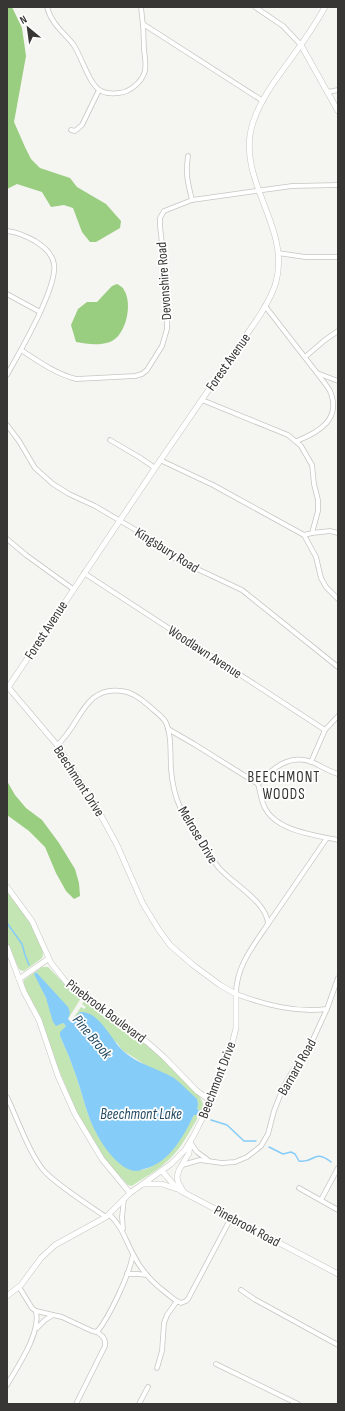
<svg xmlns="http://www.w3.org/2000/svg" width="345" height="1411" viewBox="0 0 345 1411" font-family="'Sofia Sans Condensed',sans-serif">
  <rect width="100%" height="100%" fill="#f5f5f1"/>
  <g fill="#c3e4b3">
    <path d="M7,890C16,902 49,945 42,958L24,971L20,970L18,967L7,942Z"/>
    <path d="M42,967H48L52,971L71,991L81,998L68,1019L47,985L36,972L35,974L46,998L56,1025L63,1023L66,1026L60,1036C64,1046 69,1055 72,1065C79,1082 83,1100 89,1117C93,1127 99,1137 105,1146C141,1200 175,1151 194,1115H197V1119C187,1136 179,1152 164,1164C154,1173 142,1178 132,1186L128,1185L106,1161L77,1113L54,1058L40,1017L23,984L24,980Z"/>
    <path d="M84,1001C128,1026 167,1060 200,1097L203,1104L202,1110L200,1111L197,1109L141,1062L122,1050L118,1044L80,1012L73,1022L72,1020L81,1007L84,1009L86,1007L82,1004Z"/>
  </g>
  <g fill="#99cd7f">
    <path d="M7,7H12L22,28L26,56L14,122L25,147L31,159L40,168L70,178L77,187L106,204L121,221L120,228L96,242H90L82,232L73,208L64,205L51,207L42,192L17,184L7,189Z"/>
    <path d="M117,284C120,286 123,287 124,290C133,304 126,336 110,342C98,346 87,344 76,342L71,325L78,309L87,302H97L112,286Z"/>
    <path d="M7,781L15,795L26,808L42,820L59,843L75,869L79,883L80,896L74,899L66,891L56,873L45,847L29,831L7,815Z"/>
  </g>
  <path fill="#86ccf9" d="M36,972L68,1007L70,1013L68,1019L71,1022L80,1012C98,1010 111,1039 122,1050C137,1064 157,1068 174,1078C182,1084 189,1092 197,1099L198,1104L197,1109L199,1110L197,1115H194C184,1135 169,1164 144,1169C141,1170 138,1171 135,1171C115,1169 95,1134 89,1117C83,1100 79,1082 72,1065C69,1055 64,1046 60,1036V1032L66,1026L63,1023L56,1026L53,1022L46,998L34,974Z"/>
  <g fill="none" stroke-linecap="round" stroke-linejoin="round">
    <g stroke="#86ccf9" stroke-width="1.5">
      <path d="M7,923L22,944L25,955L29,965"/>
      <path d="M211,1120L227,1125L244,1141H256"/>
      <path d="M269,1147L283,1154L291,1152L295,1154L299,1161C314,1164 314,1148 331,1162"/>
    </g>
    <defs>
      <g id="minor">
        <path d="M47,7C51,23 63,32 73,44C81,55 87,78 96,87C101,93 111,94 119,93C130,92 142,82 145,71C146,64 145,56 144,50C144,35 143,21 141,7"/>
        <path d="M255,7L283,26L301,45"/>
        <path d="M143,24L263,101"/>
        <path d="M328,92L338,90"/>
        <path d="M71,130L75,131L82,125L99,90"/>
        <path d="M188,156C185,174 188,183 192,200"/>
        <path d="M7,231C17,232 26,236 35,241C44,247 52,253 54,264C58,287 19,353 7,375"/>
        <path d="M278,253L305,257H338"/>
        <path d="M7,294L40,312"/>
        <path d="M265,306L317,373L338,381"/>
        <path d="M21,350C38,361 56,374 76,379L135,376L142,374L147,370L162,346L167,329V309L165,270L160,226V218L164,211L192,200L292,186L338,185"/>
        <path d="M305,357L325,340L338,331"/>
        <path d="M202,400L288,435L301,446L312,465L314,484L318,500V511L312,533L304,535"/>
        <path d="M7,425L19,441L35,468L53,484L69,494L95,506L134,529L176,559L242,590L338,667"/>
        <path d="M110,440L139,457L155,468"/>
        <path d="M297,441C319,432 342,419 330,391C327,385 321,379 317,373"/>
        <path d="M160,460L213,485L304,535L316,557L321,578L326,587L338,599"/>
        <path d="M312,533L330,531L338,533"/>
        <path d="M7,539L26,555L73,589"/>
        <path d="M84,573L325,730"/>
        <path d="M168,729L194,744L258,784"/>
        <path d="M57,745C80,727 83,685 122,691C132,692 140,698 148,705C153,710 161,715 165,721C172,733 170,755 171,769C172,782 175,796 180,807C190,828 204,850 219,868C233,884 267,902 268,924C253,946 236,967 236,994C266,1005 296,1013 327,1009"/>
        <path d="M311,762L325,730L338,716"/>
        <path d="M338,774C328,771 321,766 312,762C289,753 272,769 258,784C260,791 261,799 264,806C275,831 314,835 338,840"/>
        <path d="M268,924L327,838"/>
        <path d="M7,1097C17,1118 31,1158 46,1173C63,1189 87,1204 106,1217"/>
        <path d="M190,1142L197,1152L208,1160"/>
        <path d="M182,1165L200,1160L222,1163L235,1162L247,1157L261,1146L268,1134L274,1111L283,1088L292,1072L309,1048L327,1009L338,978"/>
        <path d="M299,1188L338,1210"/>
        <path d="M321,1200L338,1168"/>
        <path d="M109,1214C123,1228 124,1237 133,1254C140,1269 152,1282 165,1292C170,1296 175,1301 181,1303L186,1301L188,1299L231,1218"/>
        <path d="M123,1229L122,1217L124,1199"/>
        <path d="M127,1274H138L147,1275"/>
        <path d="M19,1287L32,1308L36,1311L62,1317L92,1331L97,1332C110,1316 129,1275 133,1255"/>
        <path d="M241,1290L254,1299L338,1345"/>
        <path d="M37,1328L45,1320L53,1315"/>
        <path d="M216,1364L298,1404"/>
        <path d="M157,1368L162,1351L164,1323L167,1315L177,1301"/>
        <path d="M7,1385C18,1366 41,1333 36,1311"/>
        <path d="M76,1404L105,1346C106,1339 103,1336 97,1332"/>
        <path d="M139,1404L148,1387"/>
      </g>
      <g id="tertiary">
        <path d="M301,45L338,111"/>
        <path d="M7,689L155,468L260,315C266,305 273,294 276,282C290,230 243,187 250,135C255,104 278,77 295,53C306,38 316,23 325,7"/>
        <path d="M7,887L32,921L51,963L67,983L78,993L110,1014L147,1042L164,1057L197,1091L211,1101"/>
        <path d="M7,947L24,992L39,1020L58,1076L75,1114L102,1159L130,1193"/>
        <path d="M19,979L48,959"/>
        <path d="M162,1171L174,1185L181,1191L338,1274"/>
        <path d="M144,1184H162L177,1189"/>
        <path d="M183,1191L178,1182L177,1177L179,1170L189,1153L190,1142"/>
        <path d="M7,1296L21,1285L41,1258L55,1245L106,1217L130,1193L171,1164L185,1150L194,1135L206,1111L229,1056L236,1028V994L220,985L193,965L170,945L159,930L143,904L117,845L92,799L57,745L8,687"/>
      </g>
    </defs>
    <use href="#minor" stroke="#c6c6c2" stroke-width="5.5"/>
    <use href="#tertiary" stroke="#c6c6c2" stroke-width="6"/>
    <use href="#minor" stroke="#fff" stroke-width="4"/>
    <use href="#tertiary" stroke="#fff" stroke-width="5"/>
  </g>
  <g text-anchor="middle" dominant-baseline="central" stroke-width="3.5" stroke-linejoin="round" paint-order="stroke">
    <g font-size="14" fill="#373635" stroke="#fff">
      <text transform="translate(164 281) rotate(-94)">Devonshire Road</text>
      <text transform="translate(228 362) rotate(-55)">Forest Avenue</text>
      <text transform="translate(167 550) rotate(32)">Kingsbury Road</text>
      <text transform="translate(46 630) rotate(-57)">Forest Avenue</text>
      <text transform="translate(205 652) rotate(33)">Woodlawn Avenue</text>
      <text transform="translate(79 781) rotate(57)">Beechmont Drive</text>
      <text transform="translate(198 835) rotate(59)">Melrose Drive</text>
      <text transform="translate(106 1011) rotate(37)">Pinebrook Boulevard</text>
      <text transform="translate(297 1067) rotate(-60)">Barnard Road</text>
      <text transform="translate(217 1080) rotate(-69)">Beechmont Drive</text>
      <text transform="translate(247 1226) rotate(28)">Pinebrook Road</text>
    </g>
    <g font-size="15" letter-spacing="1" fill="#33322f" stroke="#fff">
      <text x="284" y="777">BEECHMONT<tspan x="284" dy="17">WOODS</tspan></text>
    </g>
    <g font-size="15" font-style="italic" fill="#254b63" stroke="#fff">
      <text transform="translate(92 1037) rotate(50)">Pine Brook</text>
      <text x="141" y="1114">Beechmont Lake</text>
    </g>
  </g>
  <rect width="345" height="1411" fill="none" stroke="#373635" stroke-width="16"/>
  <g transform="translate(28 28) rotate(331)" stroke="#ffffff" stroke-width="3" paint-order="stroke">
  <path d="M0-3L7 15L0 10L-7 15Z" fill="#373635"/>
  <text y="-6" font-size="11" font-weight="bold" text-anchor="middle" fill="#373635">N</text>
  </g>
</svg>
